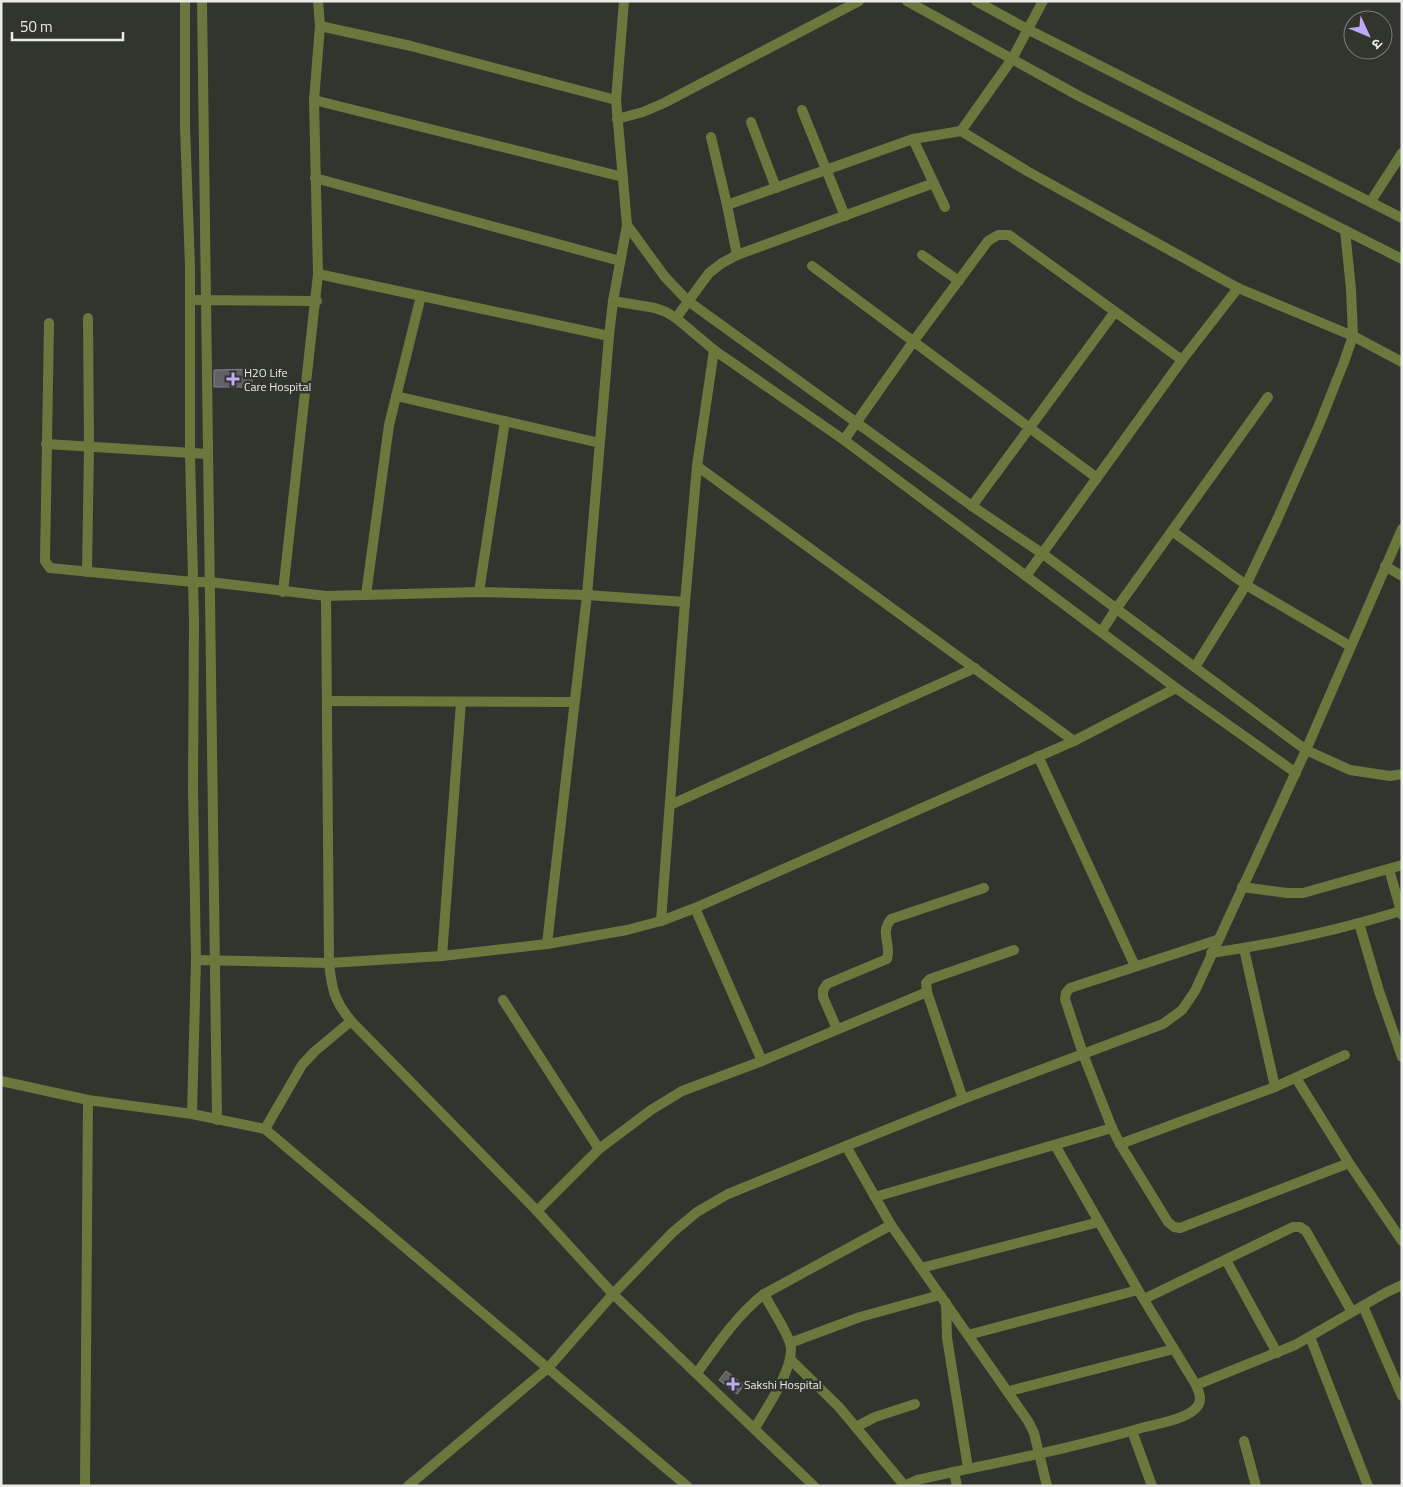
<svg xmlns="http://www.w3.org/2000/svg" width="1403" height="1487" viewBox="0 0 1403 1487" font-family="'Titillium Web','Noto Sans Devanagari',sans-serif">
  <rect width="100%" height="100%" fill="#32342e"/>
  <g fill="#626167" stroke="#838188">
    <path d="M252,369V387H214V370Z"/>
    <path d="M726,1371L744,1385L737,1394L719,1380Z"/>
  </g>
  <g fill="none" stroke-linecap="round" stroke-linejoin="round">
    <g stroke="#6a783d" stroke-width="10">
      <path d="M185,1V126L190,267V454L194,621L193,788L196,960L192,1114"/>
      <path d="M202,1L217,1120"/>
      <path d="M907,1L1079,96L1402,259"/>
      <path d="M976,1L1029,30L1402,218"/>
      <path d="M320,26L411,46L616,100"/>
      <path d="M314,100L623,177"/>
      <path d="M802,110L845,216"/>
      <path d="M617,119L643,112L664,103L859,1"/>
      <path d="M751,122L776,188"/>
      <path d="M961,131L1012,59L1043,1"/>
      <path d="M711,137L727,205L737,255"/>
      <path d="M913,139L945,207"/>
      <path d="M315,178L620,261"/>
      <path d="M1371,201L1402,153"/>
      <path d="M727,205L913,139L961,131L1027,171L1238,288L1353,336L1402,362"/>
      <path d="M627,225L665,277L688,301L972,506L1043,554L1306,750L1350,770L1390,776L1402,774"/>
      <path d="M922,255L959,281"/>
      <path d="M812,266L1097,478"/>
      <path d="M318,274L609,336"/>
      <path d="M190,300L317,301"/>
      <path d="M613,301L655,308L666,312L676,318L714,350L844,440L1176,688L1296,773"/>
      <path d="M676,318L709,273L722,263L737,255L934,183"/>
      <path d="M49,323L45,561L50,568L193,582H210L326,596L479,592L587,595L685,602"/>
      <path d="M396,396L600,443"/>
      <path d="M844,440L913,342L988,241L998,235H1009L1182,360"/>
      <path d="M46,444L208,454"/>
      <path d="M697,466L1074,741"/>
      <path d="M972,506L1114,313"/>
      <path d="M1172,531L1246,585L1350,646"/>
      <path d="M1385,566L1402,576"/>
      <path d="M87,572L89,447L88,318"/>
      <path d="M1026,576L1182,360L1238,288"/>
      <path d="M283,592L318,274L314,100L320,26L318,1"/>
      <path d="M479,592L505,421"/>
      <path d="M366,595L389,425L421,296"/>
      <path d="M326,596L329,963C332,990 334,1000 351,1021L537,1211L613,1294L814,1486"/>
      <path d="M1102,631L1116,609L1268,397"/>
      <path d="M1195,667L1246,585L1276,522L1319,425L1344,362L1353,336L1351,289L1345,230"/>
      <path d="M327,701L574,702"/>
      <path d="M1038,756L1135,966"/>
      <path d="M670,805L975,668"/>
      <path d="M1389,869L1402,915"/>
      <path d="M1242,887L1287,893H1303L1402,865"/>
      <path d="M695,908L762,1061"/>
      <path d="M661,921L685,602L697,466L714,350"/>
      <path d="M1359,923L1379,991L1402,1057"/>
      <path d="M1217,940L1070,988L1066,993L1065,999L1083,1054L1112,1128L1120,1144L1168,1222L1174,1227L1180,1228L1349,1163"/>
      <path d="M547,944L587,595L609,336L613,301L627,225L616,100L624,1"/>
      <path d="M1244,949L1275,1087"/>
      <path d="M1211,953C1275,944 1339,930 1401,911"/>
      <path d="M442,956L461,702"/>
      <path d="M196,960L329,963L442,956L547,944L627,930L661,921L695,908L1074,741L1176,688"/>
      <path d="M503,1000L599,1149"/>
      <path d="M837,1029L823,997V990L827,984L887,959C892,944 879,934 891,919L984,888"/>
      <path d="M1296,1078L1349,1163L1402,1241"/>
      <path d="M963,1099L927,992L926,983L930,979L1014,950"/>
      <path d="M265,1129L302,1065L314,1052L351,1021"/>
      <path d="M1120,1144L1275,1087L1345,1055"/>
      <path d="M846,1146L891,1225L1028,1421L1034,1433L1047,1486"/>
      <path d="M875,1197L1112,1128"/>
      <path d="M537,1211L599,1149L651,1110L682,1091L762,1061L927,992"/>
      <path d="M1226,1260L1277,1353"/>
      <path d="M921,1268L1099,1222"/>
      <path d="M1144,1299L1293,1227H1300L1306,1231L1352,1312"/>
      <path d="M946,1303L947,1338L968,1468"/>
      <path d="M1363,1306L1402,1396"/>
      <path d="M968,1335L1138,1290"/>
      <path d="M1310,1337L1368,1486"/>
      <path d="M790,1343L860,1317L940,1295"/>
      <path d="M791,1360L839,1407L904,1485"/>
      <path d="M697,1373C717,1345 737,1315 764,1294L891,1225"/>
      <path d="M1196,1385L1295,1345L1385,1293L1402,1285"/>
      <path d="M1009,1391L1174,1349"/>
      <path d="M856,1427L875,1417L915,1404"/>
      <path d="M755,1428C766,1409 797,1364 790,1343C784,1326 772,1310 764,1294"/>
      <path d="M1132,1431L1152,1486"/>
      <path d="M1244,1441L1256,1486"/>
      <path d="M954,1472L957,1486"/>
      <path d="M85,1486L88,1100"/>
      <path d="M408,1486L549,1367L613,1294L673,1232L697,1212L728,1194L846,1146L963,1099L1163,1024L1182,1010L1195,991L1306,750L1402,529"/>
      <path d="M904,1486L917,1480C993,1463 1070,1449 1145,1427C1160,1423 1183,1420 1195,1409C1203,1402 1200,1394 1196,1385L1138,1290L1055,1145"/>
    </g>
    <path stroke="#6a783d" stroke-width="10" d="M1,1081L88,1100L192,1114L265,1129L687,1486"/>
  </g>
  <g fill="#bda9f5" stroke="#32342e" stroke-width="2">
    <path d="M230.5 371.5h5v5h5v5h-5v5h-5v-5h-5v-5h5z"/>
    <path d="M730.5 1376.5h5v5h5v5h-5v5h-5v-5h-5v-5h5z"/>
  </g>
  <g text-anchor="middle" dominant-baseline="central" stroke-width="5" stroke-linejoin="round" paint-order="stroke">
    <g font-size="12" fill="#eaebe7" stroke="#32342e" text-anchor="start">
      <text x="244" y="372">H2O Life<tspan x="244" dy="14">Care Hospital</tspan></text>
      <text x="744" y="1384">Sakshi Hospital</text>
    </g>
  </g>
  <rect width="1403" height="1487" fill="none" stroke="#eaebe7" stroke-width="5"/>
  <g transform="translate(1368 35) rotate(134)"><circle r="24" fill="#32342e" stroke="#7c7d78"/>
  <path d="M0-4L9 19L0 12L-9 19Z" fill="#bda9f5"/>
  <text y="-8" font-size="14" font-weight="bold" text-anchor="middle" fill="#eaebe7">उ</text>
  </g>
  <path d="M12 32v8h111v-8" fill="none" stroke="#eaebe7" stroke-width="2.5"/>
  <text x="20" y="32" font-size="15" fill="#eaebe7" stroke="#32342e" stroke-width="4" paint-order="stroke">50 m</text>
</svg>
